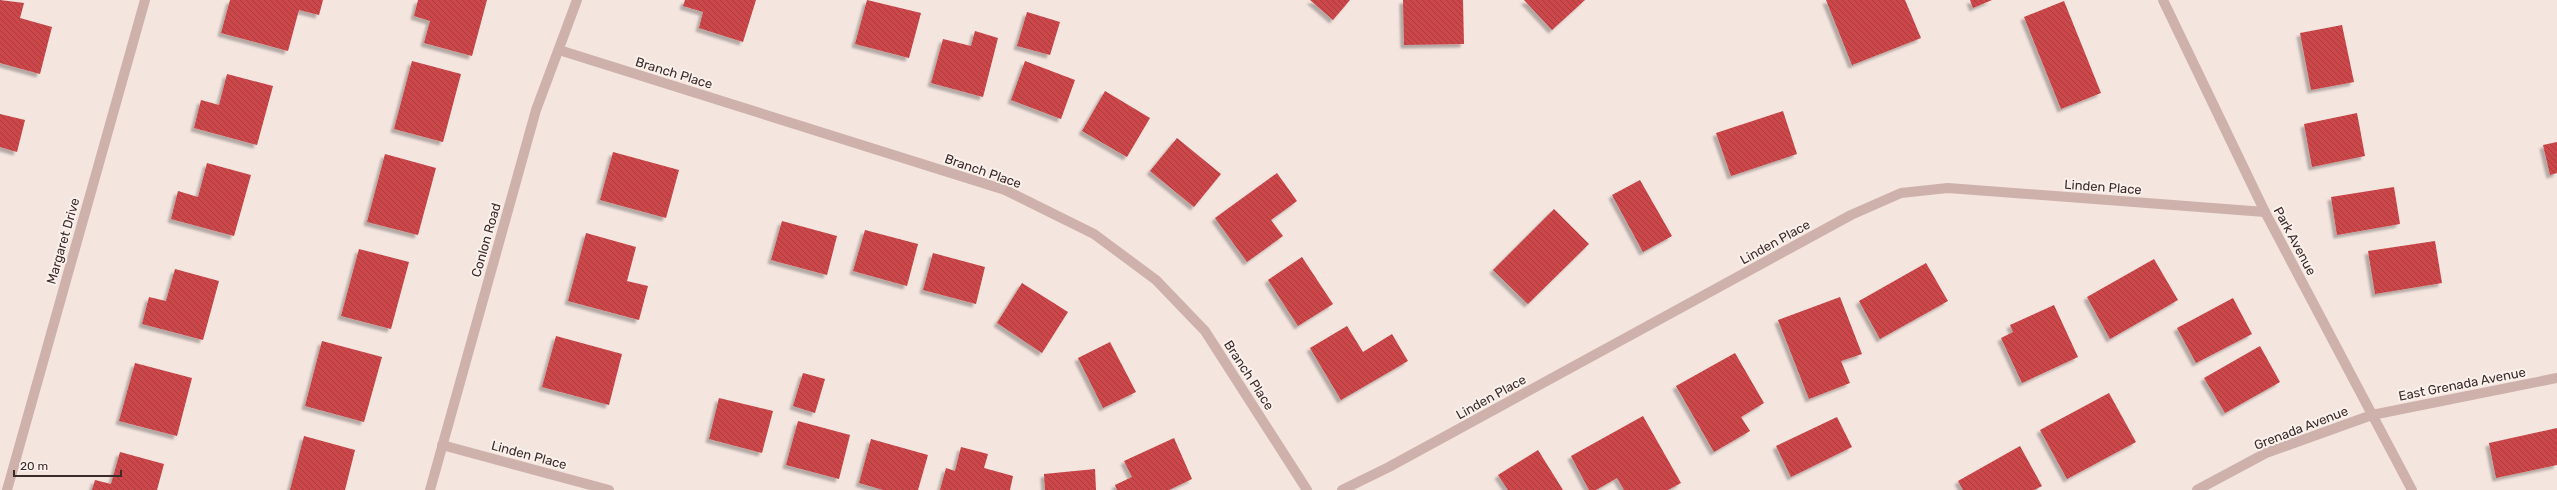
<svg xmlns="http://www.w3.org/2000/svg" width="2557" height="490" viewBox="0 0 2557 490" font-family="Rubik,sans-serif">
  <defs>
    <pattern id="building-back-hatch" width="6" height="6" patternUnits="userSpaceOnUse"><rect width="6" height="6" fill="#cc4648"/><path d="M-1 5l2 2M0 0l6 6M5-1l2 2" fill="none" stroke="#a73b3c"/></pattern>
    <filter id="shadow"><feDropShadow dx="-3.5" dy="3.5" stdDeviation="1" flood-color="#0004"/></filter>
  </defs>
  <rect width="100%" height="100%" fill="#f4e5df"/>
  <g fill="url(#building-back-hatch)" filter="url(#shadow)">
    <path d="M0,0L24,3L20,18L52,27L40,74L0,63Z"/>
    <path d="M230,0H323L319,15L299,10L288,51L221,33Z"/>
    <path d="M418,0H487L472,56L424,43L430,21L414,16Z"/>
    <path d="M685,0H756L743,42L699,28L703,12L683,6Z"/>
    <path d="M867,0L921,13L909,58L855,44Z"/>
    <path d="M1310,0H1350L1333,20Z"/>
    <path d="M1403,0H1463L1464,44L1404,45Z"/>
    <path d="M1524,0H1585L1552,30Z"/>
    <path d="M1826,0H1905L1921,38L1852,65Z"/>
    <path d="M1970,0H1992L1973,8Z"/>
    <path d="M2064,1L2101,93L2061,109L2024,17Z"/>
    <path d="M1027,12L1060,22L1050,55L1017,46Z"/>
    <path d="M2342,25L2354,82L2311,90L2300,33Z"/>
    <path d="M975,31L998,38L983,97L931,83L943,39L971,46Z"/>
    <path d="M412,61L461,74L443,142L394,129Z"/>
    <path d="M1025,61L1075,80L1061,119L1011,100Z"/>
    <path d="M227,74L273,86L257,145L194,128L201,100L219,105Z"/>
    <path d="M1105,91L1150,118L1127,157L1082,131Z"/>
    <path d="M1783,111L1797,154L1731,176L1716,133Z"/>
    <path d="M2357,113L2365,156L2312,167L2304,124Z"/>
    <path d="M0,114L25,120L17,152L0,147Z"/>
    <path d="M1177,138L1221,174L1194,207L1150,171Z"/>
    <path d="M2557,142V173L2550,175L2543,145Z"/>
    <path d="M613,152L679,170L666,218L600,200Z"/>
    <path d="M385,154L436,168L418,235L367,222Z"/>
    <path d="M207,163L251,175L234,236L171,219L178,191L198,197Z"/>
    <path d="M1277,173L1297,201L1271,220L1283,236L1247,262L1215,218Z"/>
    <path d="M1640,180L1672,236L1643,252L1612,195Z"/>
    <path d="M2394,187L2400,224L2337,235L2331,197Z"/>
    <path d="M1554,209L1589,244L1528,304L1493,270Z"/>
    <path d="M782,221L837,236L827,275L771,260Z"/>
    <path d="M865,230L918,244L907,286L853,271Z"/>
    <path d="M586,233L636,247L627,281L648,286L639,320L568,301Z"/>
    <path d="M2435,241L2442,283L2375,294L2368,251Z"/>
    <path d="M359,249L409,262L391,329L341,316Z"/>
    <path d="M933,253L985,267L976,304L923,290Z"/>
    <path d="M1302,257L1333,304L1298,326L1268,280Z"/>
    <path d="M2154,259L2178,300L2110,339L2087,297Z"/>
    <path d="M1926,263L1948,301L1880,339L1859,301Z"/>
    <path d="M175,269L219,281L203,340L142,324L149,297L166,301Z"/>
    <path d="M1022,283L1068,312L1042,353L997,323Z"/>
    <path d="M1840,297L1862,354L1841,361L1850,383L1809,399L1778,320Z"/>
    <path d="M2233,298L2252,334L2196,363L2177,328Z"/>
    <path d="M2054,305L2078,357L2022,383L2001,338L2013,332L2010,325Z"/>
    <path d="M1347,326L1363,352L1392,334L1408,361L1341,400L1310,348Z"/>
    <path d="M556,336L622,354L609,405L542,387Z"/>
    <path d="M322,341L382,357L364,422L305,406Z"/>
    <path d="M1110,342L1136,392L1103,408L1078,358Z"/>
    <path d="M2260,346L2280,382L2225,413L2204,378Z"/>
    <path d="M1735,353L1764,403L1741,417L1750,431L1714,452L1676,386Z"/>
    <path d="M135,363L192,378L177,436L119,421Z"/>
    <path d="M803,373L825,379L815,413L793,406Z"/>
    <path d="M2109,393L2136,442L2067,479L2040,430Z"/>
    <path d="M719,398L773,411L762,453L709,439Z"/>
    <path d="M1643,416L1681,483L1668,490H1624L1617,478L1596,490H1589L1571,456Z"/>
    <path d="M1837,417L1852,447L1791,477L1776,446Z"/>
    <path d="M798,421L850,435L839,479L786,465Z"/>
    <path d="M2557,428V465L2496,478L2489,443Z"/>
    <path d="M304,436L355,450L345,490H290Z"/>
    <path d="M1174,438L1192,479L1169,490H1117L1115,485L1132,477L1124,461Z"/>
    <path d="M871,439L928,455L918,490H883L859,483Z"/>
    <path d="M2020,446L2042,486L2034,490H1963L1958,481Z"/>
    <path d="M961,447L988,454L984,468L1013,476L1010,490H940L946,468L955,471Z"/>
    <path d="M1538,450L1563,490H1508L1498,475Z"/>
    <path d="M120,452L164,464L157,490H92L95,480L111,484Z"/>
    <path d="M1095,469L1096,490H1045L1044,474Z"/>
  </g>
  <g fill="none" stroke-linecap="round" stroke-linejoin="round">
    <g stroke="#ceb1aa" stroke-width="10">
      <path d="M2163,0L2265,212L2412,490"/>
      <path d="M559,50L1005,190L1094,234L1156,280L1205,331L1307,490"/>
      <path d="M442,445L609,490"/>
      <path d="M7,490L145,0"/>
      <path d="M430,490L536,110L577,0"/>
      <path d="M1342,490L1389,467L1851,215L1901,193L1948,188L2265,212"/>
      <path d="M2197,490L2266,453L2372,415L2557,378"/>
    </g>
  </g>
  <g text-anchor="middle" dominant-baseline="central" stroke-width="4" stroke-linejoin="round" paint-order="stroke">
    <g font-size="13" fill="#3b2b2a" stroke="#fbf1ec">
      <text transform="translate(674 73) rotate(17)">Branch Place</text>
      <text transform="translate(983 171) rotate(19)">Branch Place</text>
      <text transform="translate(2103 187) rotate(4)">Linden Place</text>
      <text transform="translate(486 240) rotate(-74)">Conlon Road</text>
      <text transform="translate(63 241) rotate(-74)">Margaret Drive</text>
      <text transform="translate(2295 241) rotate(62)">Park Avenue</text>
      <text transform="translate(1775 242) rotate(-29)">Linden Place</text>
      <text transform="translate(1249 375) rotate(57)">Branch Place</text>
      <text transform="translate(2462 384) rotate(-11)">East Grenada Avenue</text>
      <text transform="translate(1491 397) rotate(-29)">Linden Place</text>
      <text transform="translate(2301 428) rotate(-21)">Grenada Avenue</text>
      <text transform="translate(529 455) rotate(15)">Linden Place</text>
    </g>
  </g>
  <path d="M14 470v6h107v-6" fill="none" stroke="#3b2b2a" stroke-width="2"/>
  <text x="20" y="470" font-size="12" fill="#3b2b2a" stroke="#fbf1ec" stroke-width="3" paint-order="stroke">20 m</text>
</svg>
